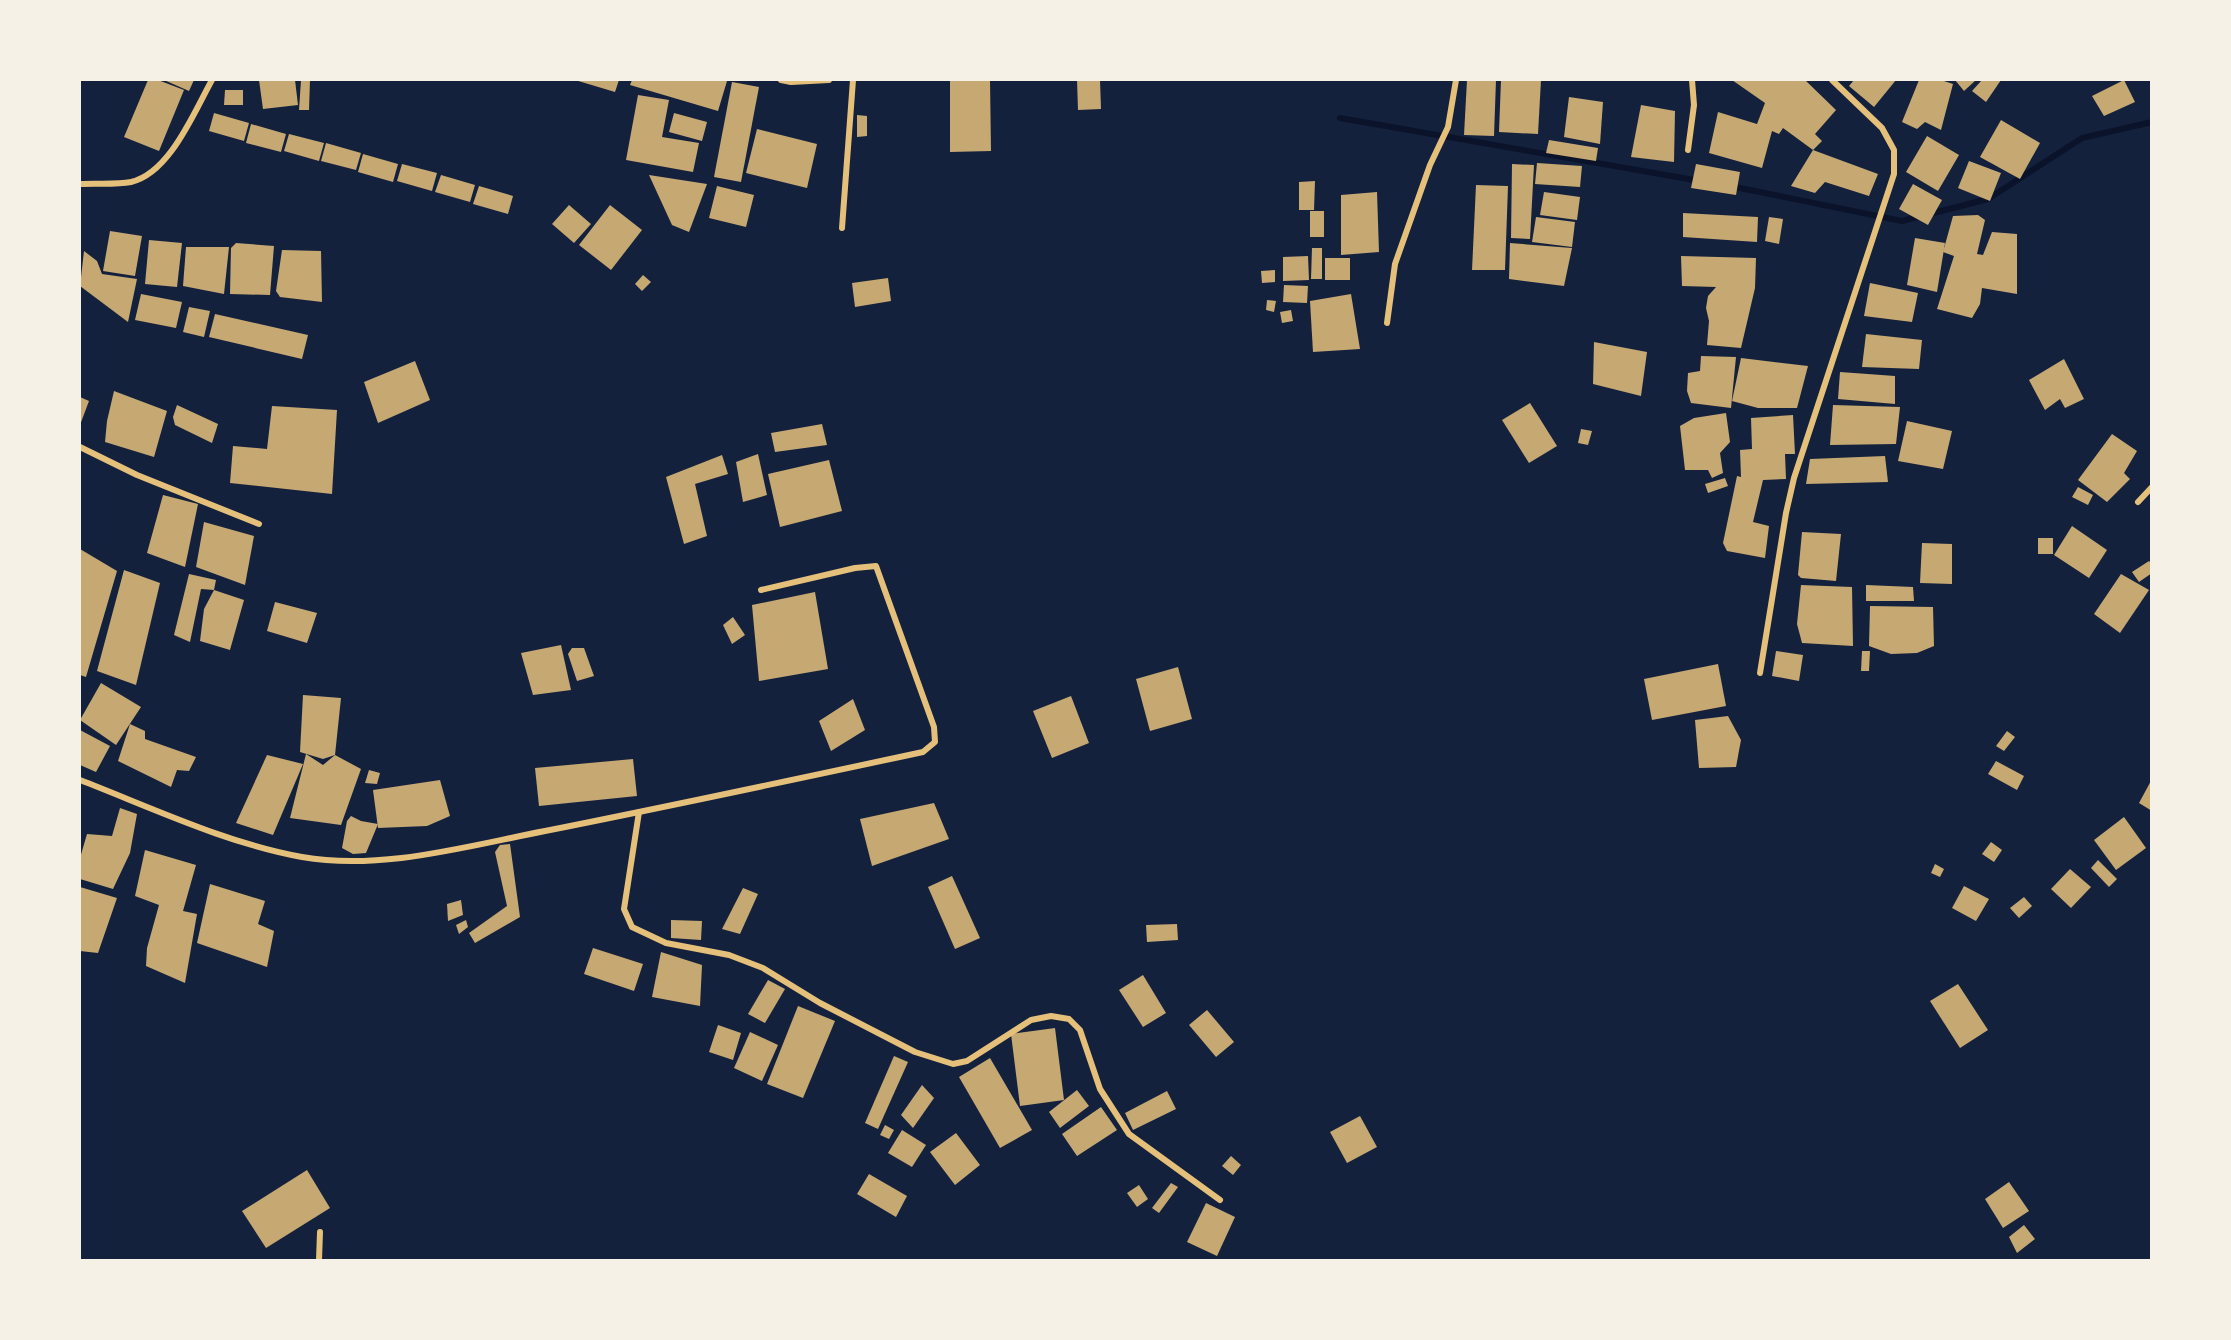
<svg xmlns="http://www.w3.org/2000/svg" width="2231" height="1340" viewBox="0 0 2231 1340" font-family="Figtree,sans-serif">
  <rect width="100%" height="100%" fill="#14213d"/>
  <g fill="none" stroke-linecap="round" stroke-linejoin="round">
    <g stroke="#0b132b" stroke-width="6">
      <path d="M1340,118L1700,181"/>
      <path d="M1730,186L1902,221L1988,199L2082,138L2152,122"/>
    </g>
  </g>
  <g fill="#c6a872">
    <path d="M148,80H158L184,90L159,151L124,137Z"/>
    <path d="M164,80H194L189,91Z"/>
    <path d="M259,80H295L298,105L263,109Z"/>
    <path d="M301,80H310L309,110H299Z"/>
    <path d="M575,80H619L615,92Z"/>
    <path d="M632,80H722L727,81L718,111L630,85Z"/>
    <path d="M950,80H990L991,151L950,152Z"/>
    <path d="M1077,80H1100L1101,109L1078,110Z"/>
    <path d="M1467,80H1496L1494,136L1464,135Z"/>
    <path d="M1501,80H1541L1538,134L1499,132Z"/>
    <path d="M1732,80H1805L1836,110L1815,134L1822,141L1813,150L1878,174L1869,196L1825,182L1815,193L1791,186L1813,150L1783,128L1779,134L1772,131L1762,168L1709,153L1718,112L1757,124L1765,103Z"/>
    <path d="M1854,80H1896L1874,107L1849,86Z"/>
    <path d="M1919,80H1941L1953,84L1941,130L1925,122L1917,129L1902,122Z"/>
    <path d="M1955,80H1976L1964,91Z"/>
    <path d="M1982,80H2001L1986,102L1972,91Z"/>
    <path d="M2124,80L2135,102L2104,116L2092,96Z"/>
    <path d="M732,82L759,87L741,182L714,177Z"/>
    <path d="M225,90H243V105H224Z"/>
    <path d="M638,95L669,100L662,137L699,143L693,172L626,160Z"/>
    <path d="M1569,97L1603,102L1600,144L1564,137Z"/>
    <path d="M1641,105L1675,111L1674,162L1631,157Z"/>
    <path d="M214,113L249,123L244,141L209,131Z"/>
    <path d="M674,113L707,122L702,141L669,132Z"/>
    <path d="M857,115L867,116V136L857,137Z"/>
    <path d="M2001,120L2040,143L2020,179L1980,157Z"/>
    <path d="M251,124L286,134L281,152L246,143Z"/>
    <path d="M757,129L817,144L807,188L746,173Z"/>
    <path d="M289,134L324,143L319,161L284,151Z"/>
    <path d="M1927,136L1959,155L1938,191L1906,172Z"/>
    <path d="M1549,140L1598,148L1596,161L1546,153Z"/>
    <path d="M326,143L361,153L356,170L321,161Z"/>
    <path d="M363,154L398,164L393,182L358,172Z"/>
    <path d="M1969,161L2001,173L1990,201L1958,188Z"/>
    <path d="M1537,163L1582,166L1580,187L1535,184Z"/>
    <path d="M402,164L437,173L432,191L397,181Z"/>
    <path d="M1512,164L1534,165L1530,239L1511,238Z"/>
    <path d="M1696,164L1740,172L1736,195L1691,188Z"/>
    <path d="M441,175L475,185L470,202L435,192Z"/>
    <path d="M649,175L707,184L689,232L672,225Z"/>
    <path d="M1315,181L1314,210H1299V182Z"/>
    <path d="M1913,184L1942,200L1928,225L1899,209Z"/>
    <path d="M1476,185L1508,186L1505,270H1472Z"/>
    <path d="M479,186L513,196L508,214L473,204Z"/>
    <path d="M717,186L754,195L746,227L709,218Z"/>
    <path d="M1377,192L1379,252L1341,255V195Z"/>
    <path d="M1544,192L1580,197L1577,220L1540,215Z"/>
    <path d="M569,205L591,224L574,243L552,224Z"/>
    <path d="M610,205L642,230L611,270L579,245Z"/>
    <rect x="1310" y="211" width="14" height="26"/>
    <path d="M1683,213L1758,217L1757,242L1683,237Z"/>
    <path d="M1978,215L1985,220L1977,254L1983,255L1992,232L2017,234V294L1982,288L1980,304L1972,318L1937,309L1954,256L1943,252L1953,216Z"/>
    <path d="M1536,217L1575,222L1572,247L1532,242Z"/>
    <path d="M1769,217L1783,219L1779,244L1765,241Z"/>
    <path d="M110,231L142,236L135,276L103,271Z"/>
    <path d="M1915,238L1945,243L1937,292L1907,285Z"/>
    <path d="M149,240L182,243L177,287L145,284Z"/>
    <path d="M236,243L274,246L270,295L230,294L231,248Z"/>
    <path d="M1510,243L1572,248L1564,286L1509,279Z"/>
    <path d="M186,247H229L224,294L183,286Z"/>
    <path d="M1312,248H1322V279H1311Z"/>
    <path d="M282,250L321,251L322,302L280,297L276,291Z"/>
    <path d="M84,251L97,261L102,274L137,279L128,322L80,286Z"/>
    <path d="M1308,256L1309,280L1283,281V257Z"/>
    <path d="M1681,256L1756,258L1755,288L1741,348L1707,345L1709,321L1706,308L1708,296L1716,287L1682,286Z"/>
    <rect x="1325" y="258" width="25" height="22"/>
    <path d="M1275,270V282L1262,283L1261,271Z"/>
    <path d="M643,275L651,282L642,291L635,284Z"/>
    <path d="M888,278L891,301L855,307L852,283Z"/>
    <path d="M1870,283L1918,293L1912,322L1864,316Z"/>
    <path d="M1284,285L1308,286L1307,303L1283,302Z"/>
    <path d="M141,294L182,302L176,328L135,320Z"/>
    <path d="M1351,294L1360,349L1313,352L1310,301Z"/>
    <path d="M1267,300L1276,301L1274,312L1266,310Z"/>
    <path d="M189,307L210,311L204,337L183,332Z"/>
    <path d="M1291,310L1293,321L1282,323L1280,312Z"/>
    <path d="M215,314L308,335L302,359L209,337Z"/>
    <path d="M1866,334L1922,340L1919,369L1862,367Z"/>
    <path d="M1594,342L1647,352L1641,396L1593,384Z"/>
    <path d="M1701,356L1736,357L1731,408L1691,403L1687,391L1688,373L1700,371Z"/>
    <path d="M1741,358L1808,366L1797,408H1758L1732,401Z"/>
    <path d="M2064,359L2084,399L2065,408L2060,399L2045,410L2029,380Z"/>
    <path d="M415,361L430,400L378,423L364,382Z"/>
    <path d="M1840,372L1895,376V404L1838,399Z"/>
    <path d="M114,391L167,411L154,457L105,442L107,421Z"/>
    <path d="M80,397L89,401L80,425Z"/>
    <path d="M1530,403L1557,446L1529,463L1502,420Z"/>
    <path d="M177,405L218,424L212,443L175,425L173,417Z"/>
    <path d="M1833,405L1900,407L1896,444L1830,445Z"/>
    <path d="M272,406L337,410L332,494L230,483L233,446L267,449Z"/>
    <path d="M1726,413L1730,442L1720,453L1723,473L1712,478L1708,470H1685L1680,426L1694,418Z"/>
    <path d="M1793,415L1795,454H1785L1786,479L1763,480L1753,522L1769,526L1765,558L1727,551L1723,543L1737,476L1741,477L1740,450L1752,449L1751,418Z"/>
    <path d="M1907,421L1952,431L1943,469L1898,461Z"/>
    <path d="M822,424L827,445L775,452L771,433Z"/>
    <path d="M1581,429L1592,431L1588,445L1578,443Z"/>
    <path d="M2112,434L2137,451L2124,473L2130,479L2107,502L2078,480Z"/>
    <path d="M758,454L767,495L743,502L736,462Z"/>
    <path d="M722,455L728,474L695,484L707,536L684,544L666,477Z"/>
    <path d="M1885,456L1888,482L1806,484L1810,459Z"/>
    <path d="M829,460L842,511L780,527L768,474Z"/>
    <path d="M1725,478L1728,486L1708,493L1705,484Z"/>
    <path d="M2078,487L2093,495L2088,505L2072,497Z"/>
    <path d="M163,495L198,504L185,567L147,553Z"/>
    <path d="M204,522L254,536L245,585L196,567Z"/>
    <path d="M2072,526L2107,550L2089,578L2054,555Z"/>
    <path d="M1802,532L1841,534L1836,581L1801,578L1798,575Z"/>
    <rect x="2038" y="538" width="15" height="16"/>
    <path d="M1922,543L1952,544V584L1920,583Z"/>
    <path d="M80,549L117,571L86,677L80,675Z"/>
    <path d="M2149,561L2152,564V573L2139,582L2132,572Z"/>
    <path d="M124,570L160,583L136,685L97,671Z"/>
    <path d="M189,574L216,580L214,590L201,589L190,642L174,635Z"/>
    <path d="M2121,574L2149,590L2120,633L2094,614Z"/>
    <path d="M1801,585L1852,587L1853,646L1802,643L1797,624Z"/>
    <path d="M1866,585L1913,587L1914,601H1866Z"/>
    <path d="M214,590L244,600L230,650L200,641L204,609Z"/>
    <path d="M815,592L828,669L759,681L752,605Z"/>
    <path d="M275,602L317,613L307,643L267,631Z"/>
    <path d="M1870,606L1933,607L1934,646L1917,653L1891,654L1869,646Z"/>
    <path d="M733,617L745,635L732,644L723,625Z"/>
    <path d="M561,645L571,690L533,695L521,653Z"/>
    <path d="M572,648H584L594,676L577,681L568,654Z"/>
    <path d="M1776,651L1803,655L1799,681L1772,676Z"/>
    <path d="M1862,651H1870L1869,671H1861Z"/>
    <path d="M1718,664L1726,706L1652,720L1644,679Z"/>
    <path d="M1178,667L1192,719L1150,731L1136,679Z"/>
    <path d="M101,683L141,707L116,745L80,720Z"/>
    <path d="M303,695L341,698L335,755L323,759L300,752Z"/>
    <path d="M1071,696L1089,743L1052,758L1033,711Z"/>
    <path d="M853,699L865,730L831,751L819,721Z"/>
    <path d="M1728,716L1741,740L1736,767L1699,768L1695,720Z"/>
    <path d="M130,724L145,731V739L196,757L189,771L177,770L171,787L118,761Z"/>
    <path d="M80,730L110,746L96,772L80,765Z"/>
    <path d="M2007,731L2015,737L2004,751L1996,746Z"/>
    <path d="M306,754L323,765L335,755L361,769L341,825L290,818Z"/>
    <path d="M267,755L303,764L273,835L236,823Z"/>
    <path d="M633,759L637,796L539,806L535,768Z"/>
    <path d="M1996,761L2024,776L2017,790L1988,774Z"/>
    <path d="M369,770L380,773L377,784L365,783Z"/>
    <path d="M2152,779V811L2139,803Z"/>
    <path d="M440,780L450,816L427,826L378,828L373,790Z"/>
    <path d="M934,803L949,839L872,866L860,819Z"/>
    <path d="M120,808L137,814L130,853L113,889L80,879V858L87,834L112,836Z"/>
    <path d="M351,816L361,821L378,824L366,853L353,854L342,848L347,821Z"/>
    <path d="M2124,817L2146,848L2116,870L2094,840Z"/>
    <path d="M1991,842L2002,850L1994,862L1982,854Z"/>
    <path d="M510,844L520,917L475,943L469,933L507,906L495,852L500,845Z"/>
    <path d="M145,850L196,865L183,911L197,914L185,983L146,966L147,948L159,905L135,896Z"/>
    <path d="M2098,860L2117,879L2109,887L2091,868Z"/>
    <path d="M1935,864L1944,869L1940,877L1931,873Z"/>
    <path d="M2070,869L2091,887L2071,908L2051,889Z"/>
    <path d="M952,876L980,938L955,949L928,887Z"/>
    <path d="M210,884L265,901L258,924L274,931L267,967L197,943Z"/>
    <path d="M1964,886L1989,899L1976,921L1952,908Z"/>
    <path d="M80,887L117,898L98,953L80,951Z"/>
    <path d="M743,888L758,894L740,934L722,929Z"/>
    <path d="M2024,897L2032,906L2019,918L2010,908Z"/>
    <path d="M461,900L463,915L448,921L447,904Z"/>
    <path d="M466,920L468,927L459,934L456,925Z"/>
    <path d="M671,920L702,921L701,940L671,938Z"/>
    <path d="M1177,924L1178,940L1147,942L1146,925Z"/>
    <path d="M593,948L643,964L634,991L584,974Z"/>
    <path d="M661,952L702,965L700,1006L652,997Z"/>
    <path d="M1143,975L1166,1013L1143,1027L1119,990Z"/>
    <path d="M768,980L785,989L765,1023L748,1014Z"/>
    <path d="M1958,984L1988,1030L1960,1048L1930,1001Z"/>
    <path d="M798,1006L835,1021L803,1098L767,1084Z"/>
    <path d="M1207,1010L1234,1042L1216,1057L1189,1025Z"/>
    <path d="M718,1025L741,1033L733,1060L709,1052Z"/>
    <path d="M1055,1028L1064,1100L1020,1106L1011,1034Z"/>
    <path d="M750,1032L778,1045L762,1081L734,1068Z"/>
    <path d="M894,1056L908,1062L878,1129L865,1123Z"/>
    <path d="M990,1058L1032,1130L1000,1148L959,1077Z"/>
    <path d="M922,1085L934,1098L913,1128L901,1115Z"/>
    <path d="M1077,1090L1089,1106L1060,1128L1049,1112Z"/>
    <path d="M1167,1091L1176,1109L1133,1130L1125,1113Z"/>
    <path d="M1101,1107L1117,1130L1077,1156L1062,1134Z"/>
    <path d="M1360,1116L1377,1147L1347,1163L1330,1132Z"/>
    <path d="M885,1125L894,1130L889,1139L880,1135Z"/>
    <path d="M902,1130L926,1145L912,1167L888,1153Z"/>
    <path d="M956,1133L980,1165L955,1185L930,1152Z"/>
    <path d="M1231,1156L1241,1165L1233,1175L1222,1166Z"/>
    <path d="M307,1170L330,1208L266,1248L242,1211Z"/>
    <path d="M869,1174L907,1196L896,1217L857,1194Z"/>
    <path d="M2009,1182L2029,1211L2003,1228L1985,1199Z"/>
    <path d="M1171,1183L1178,1187L1159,1213L1152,1208Z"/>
    <path d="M1139,1185L1148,1199L1137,1207L1127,1193Z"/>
    <path d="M1206,1203L1235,1217L1217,1256L1187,1242Z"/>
    <path d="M2024,1225L2035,1239L2017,1253L2009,1237Z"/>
  </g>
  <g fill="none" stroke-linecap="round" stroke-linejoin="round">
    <g stroke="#e5c07b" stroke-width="6">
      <path d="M781,80L791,82L829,80"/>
      <path d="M1688,150L1694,105L1692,80"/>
      <path d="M80,184C96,183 115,185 131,182C170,173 194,112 212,80"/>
      <path d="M842,228L853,80"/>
      <path d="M1387,323L1395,264L1430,165L1448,127L1456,80"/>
      <path d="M80,447L137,475L259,524"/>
      <path d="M2138,502L2152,487"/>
      <path d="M1760,673L1786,513L1794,478L1894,174V150L1882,128L1832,80"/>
      <path d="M80,780C150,807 228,844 302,857C381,871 467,846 545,831C671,806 797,779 923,752L935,742L934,727L876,566L855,568L761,590"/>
      <path d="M639,812L624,909L632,927L666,943L729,955L763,968L820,1003L915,1052L953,1064L967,1061L1031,1020L1051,1016L1069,1019L1080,1030L1100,1089L1129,1134L1220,1200"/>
      <path d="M319,1260L320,1232"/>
    </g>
  </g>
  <rect width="2231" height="1340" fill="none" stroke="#f6f1e7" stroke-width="162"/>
</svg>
